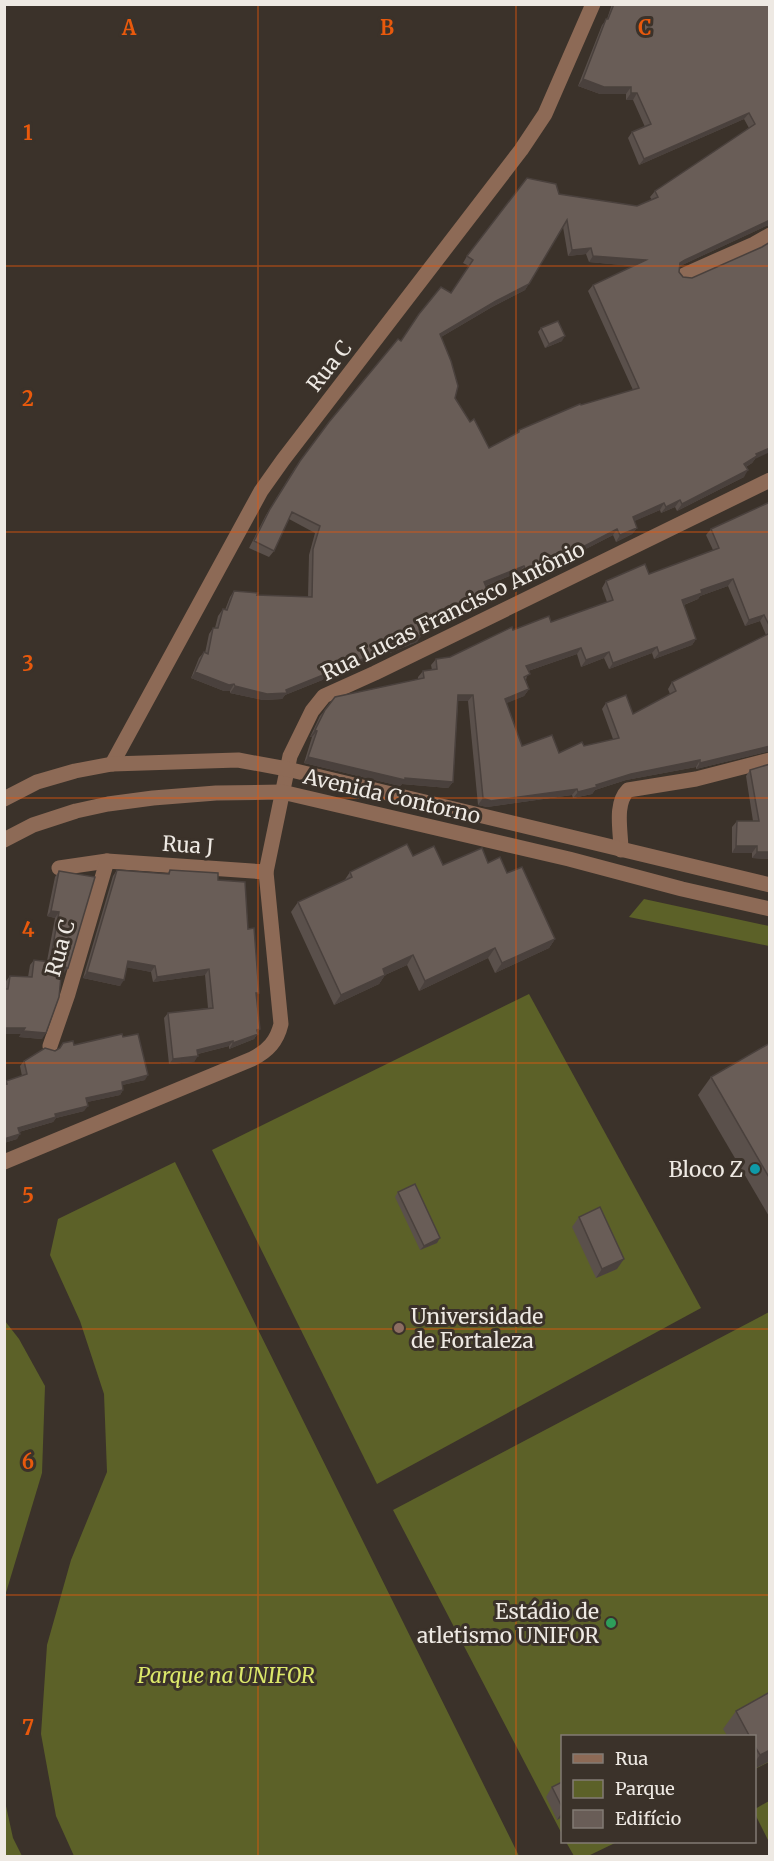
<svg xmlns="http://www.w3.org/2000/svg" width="774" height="1861" viewBox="0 0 774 1861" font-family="Merriweather,serif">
  <rect width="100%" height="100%" fill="#3b322a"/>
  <g fill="#5c6128">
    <path d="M644,899L769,926V946L629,917Z"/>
    <path d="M529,994L701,1308L377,1484L212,1150Z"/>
    <path d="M175,1162L519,1856H74L56,1816L41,1734L47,1645L71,1560L107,1472L104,1394L80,1321L50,1255L58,1219Z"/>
    <path d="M769,1312V1762L755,1769L754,1736H562V1834L393,1510Z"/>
    <path d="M5,1321L19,1339L45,1386L42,1473L5,1596Z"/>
    <path d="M4,1797L13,1838L22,1856H5Z"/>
    <path d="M769,1801V1842L754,1812L755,1809Z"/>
    <path d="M566,1842H617L588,1856H574Z"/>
  </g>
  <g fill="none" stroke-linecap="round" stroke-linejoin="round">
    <g stroke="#8d6a56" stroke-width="15">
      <path d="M684,275L754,244L770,235"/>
      <path d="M112,764L261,491L283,460L521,150L545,114L593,4"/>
      <path d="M621,850C621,832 614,804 628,790L696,779L770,760"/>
      <path d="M59,868L107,861L266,872"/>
      <path d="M50,1046L68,994L107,861"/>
      <path d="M4,1162L252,1059C268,1051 277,1041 281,1024L266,872L290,756L312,711L324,696L375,673L770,480"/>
    </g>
    <g stroke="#8d6a56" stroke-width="15">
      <path d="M4,799L37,782L75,771L112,764L238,760L287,769L770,885"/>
      <path d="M4,840L33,825L76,811L108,804L153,798L216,793L282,792L569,859L682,889L770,909"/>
    </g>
  </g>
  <g fill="#5a504b" fill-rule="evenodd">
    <path d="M612,4H770V226H766L680,266L679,272L755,459L752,463L746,467L744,477L677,511L675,507L661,513L660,510L634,521L637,528L632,534L616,542L613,535L547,569L543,576L525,585L519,572L486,586L485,601L466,608L463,613L421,633L417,642L285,695L282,699L263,700L230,693V691H224L191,678L199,658L204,652L205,653L209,634L213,628H215L218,616L223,609L225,610L230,597L234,591L257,595L308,597L309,555L315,533L289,519L274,551L269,557L249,548L266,515L295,468L401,341L451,293L469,266L463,263L467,256L559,194L637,206L652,200L650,197L655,191L749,128L744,119L639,165L628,138L632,132L645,127L633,100H626V94H600L578,86L602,25L607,19ZM563,227L568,256L586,254L589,262L634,266L593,285L588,291L633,390L581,405L519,430L516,434L489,448L470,422L455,398L441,337L492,307L525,290Z"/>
    <path d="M541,328L562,341L545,348L538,332Z"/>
    <path d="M770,502V751L696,769V767L626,780L595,790L592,794L573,798L572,795L487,807L478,805L468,701H458L453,782L448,788L402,784L400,786L304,763L312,737H310L320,716L325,710L418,679V677L423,671L432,670L431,665L436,659L450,657L513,630L551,622L607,602L602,588L606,581L649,574L713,550L706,535L711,529ZM728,586L745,626L760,621L766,635L672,682L668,689L670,694L633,714L606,703L602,709L613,739L559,753L522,746L506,703L524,696L529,689L526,680L528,671L577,654L581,667L604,658L609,669L652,653L654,659L692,645L696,639L684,605L698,599L700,596Z"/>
    <path d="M750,770L770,859L752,858V853H732V827L737,821H753L746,776Z"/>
    <path d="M413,856L443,865L488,863L507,873L555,939L549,948L495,973L488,958L419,991L407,965L385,975L379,984L334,1005L291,912L298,902L344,881L350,872Z"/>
    <path d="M117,870L167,874L170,870L218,880L248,929L257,996L258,1033L254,1039L229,1049V1046L198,1054L194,1062L169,1064L164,1018L168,1013L208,1008L205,975L153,982L151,972L127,967L120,986L83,978L113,876Z"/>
    <path d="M59,871L64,973H61L42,1039L19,1037L21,1034L5,989L6,981L10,976L28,977L30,965L34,960L47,961L55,918L47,916L55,877Z"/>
    <path d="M123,1037L145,1080L122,1085L123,1090L120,1095L87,1102L84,1111L56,1118L53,1122L19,1132L17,1139L4,1143V1082L6,1081L22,1076L20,1066L24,1061L74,1045Z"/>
    <path d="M770,1043V1218L698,1095L711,1077Z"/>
    <path d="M398,1192L437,1243L420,1250L395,1197Z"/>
    <path d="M579,1217L617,1269L596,1278L572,1227Z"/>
    <path d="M770,1692V1761L754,1769V1737H728L723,1729L736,1711Z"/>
    <path d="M562,1782V1817L557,1820L546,1797L552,1787Z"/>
  </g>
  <g fill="#4a413d">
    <path d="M583,79L631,87L626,94H600L578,86Z"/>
    <path d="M631,93H637L633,100H626Z"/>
    <path d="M749,113L744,119L639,165L644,159Z"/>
    <path d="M770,220V226H766L680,266V263L685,260Z"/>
    <path d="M591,248L586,254L568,256L572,250Z"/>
    <path d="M593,256L646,260L642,267L589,262Z"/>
    <path d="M529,284L525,290L492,307L436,340L440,334L496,301Z"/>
    <path d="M565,336L562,341L545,348L549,344Z"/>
    <path d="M770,448V452L755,459L752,463L740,470L744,464L756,454Z"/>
    <path d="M748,470L744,477L677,511L682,504Z"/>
    <path d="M680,500L675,507L661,513L666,507Z"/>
    <path d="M664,503L660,510L628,524L633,517Z"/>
    <path d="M637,528L632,534L616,542L620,535Z"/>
    <path d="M617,529L613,535L541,572L546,566Z"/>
    <path d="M524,566L519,572L480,588L484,582Z"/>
    <path d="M548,570L543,576L525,585L530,579Z"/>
    <path d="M733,579L728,586L700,596L698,599L678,607L682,600L701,590Z"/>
    <path d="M489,594L485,601L466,608L463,613L415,636L419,629L466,604Z"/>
    <path d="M764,615L760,621L745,626L749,620Z"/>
    <path d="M422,635L417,642L285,695L282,699L263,700L230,693L235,686L286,690Z"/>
    <path d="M696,639L692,645L654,659L659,653Z"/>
    <path d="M657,647L652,653L609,669L613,663Z"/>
    <path d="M581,648L577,654L522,673L526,666Z"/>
    <path d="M609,652L604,658L581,667L586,660Z"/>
    <path d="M195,672L234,684L230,691H224L191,678Z"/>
    <path d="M529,689L524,696L500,706L505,699Z"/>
    <path d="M458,695H473L468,701H454Z"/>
    <path d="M315,730L317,731L312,737H310Z"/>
    <path d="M770,746V751L696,769L700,763Z"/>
    <path d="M308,757L405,778L453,782L448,788L402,784L400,786L304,763Z"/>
    <path d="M700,760L696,767L626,780L595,790L592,794L573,798L578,792L596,785L631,774Z"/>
    <path d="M577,789L572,795L487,807L478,805L483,798Z"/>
    <path d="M736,846H757L752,853H732Z"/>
    <path d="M757,852H770V859L752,858Z"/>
    <path d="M51,911L59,912L55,918L47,916Z"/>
    <path d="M555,939L549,948L495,973L502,963Z"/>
    <path d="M495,948L488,958L419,991L425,981Z"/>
    <path d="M413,955L407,965L376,979L383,969Z"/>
    <path d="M128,961L155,966L151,972L124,967Z"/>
    <path d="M62,966L68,968L64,973L58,972Z"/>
    <path d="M209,969L205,975L153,982L157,977Z"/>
    <path d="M87,972L124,980L120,986L83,978Z"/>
    <path d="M385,975L379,984L334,1005L341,995Z"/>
    <path d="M4,1028H25L21,1034H4Z"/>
    <path d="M260,1029L254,1039L229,1049L233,1043Z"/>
    <path d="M23,1031L46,1033L42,1039L19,1037Z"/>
    <path d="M233,1041L229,1046L193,1055L197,1050Z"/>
    <path d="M198,1056L194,1062L169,1064L173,1059Z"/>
    <path d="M148,1075L145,1080L118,1086L122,1082Z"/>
    <path d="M123,1090L120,1095L83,1103L86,1098Z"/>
    <path d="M88,1106L84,1111L56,1118L53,1122L15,1133L18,1128L55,1114Z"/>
    <path d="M20,1134L17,1139L4,1143V1139Z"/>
    <path d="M440,1238L437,1243L420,1250L424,1246Z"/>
    <path d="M624,1259L617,1269L596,1278L602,1269Z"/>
    <path d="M770,1750V1761L754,1769V1763L760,1755Z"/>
    <path d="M562,1812V1817L557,1820Z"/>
  </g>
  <g fill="#695d57" stroke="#4a413d" stroke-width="1.5" fill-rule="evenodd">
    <path d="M614,4H770V220L685,260L680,263L679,272L683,277L692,278L762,247L770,242V448L756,454L757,456L744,464L748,470L682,504L680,500L666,507L664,503L633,517L637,528L620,535L617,529L546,566L548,570L530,579L524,566L484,582L489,594L466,604L467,607L419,629L422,635L286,690L287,693L267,694L235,686L234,684L229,685L195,672L204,652L208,654L213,628H218L223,609L227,610L234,591L258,593L257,595L312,597L313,549L320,526L292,512L274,551L254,541L270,509L300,461L329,422L398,339L401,341L419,314L441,287L451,293L473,260L467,256L527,178L556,184L559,194L637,206L658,197L655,191L755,124L749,113L644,159L632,132L651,124L637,93H631V87H604L583,79L606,19H608ZM567,220L572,250L591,248L593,256L646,260L593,285L639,388L581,405L580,404L519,430V432L489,448L474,419L470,422L455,398L458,386L451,361L440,334L496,301L529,284Z"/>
    <path d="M558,321L565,336L549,344L541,328Z"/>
    <path d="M770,502V627L764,615L749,620L733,579L701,590L702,593L682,600L696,639L659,653L657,647L613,663L609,652L586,660L581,648L526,666L530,674L524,677L529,689L505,699L522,746L552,735L559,753L582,742L584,746L619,738L606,703L626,695L633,714L676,691L672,682L770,633V746L700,763V760L631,774L596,785L597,787L578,792L577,789L491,801L483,798L473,695H458L453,782L405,778V780L308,757L317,731L315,730L325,710L335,697L424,678L423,671L437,669L436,659L450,657L512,627L513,630L549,616L551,622L613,600L606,581L645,564L649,574L719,548L711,529Z"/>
    <path d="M770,764V852H757V846H736L737,821H759L750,770Z"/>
    <path d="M407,844L413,856L434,846L443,865L482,848L488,863L500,857L507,873L522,867L555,939L502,963L495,948L425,981L413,955L383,969L385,975L341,995L298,902L352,877L350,872Z"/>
    <path d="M117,870L169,874L170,870L218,873V880L245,882L248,929L254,928L259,993H256L260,1029L257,1030L258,1034L233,1043V1041L197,1050L198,1056L173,1059L168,1013L213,1008L209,969L157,977L155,966L128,961L124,980L87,972Z"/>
    <path d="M59,871L95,877L68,968L62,966L59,997L46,1033L23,1031L25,1028H4V989H8L10,976L32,977L34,960L50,962L59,912L51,911Z"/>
    <path d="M122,1034L123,1037L138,1034L148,1075L122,1082L123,1090L86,1098L88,1106L55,1114L56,1117L18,1128L20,1134L4,1139V1085L7,1084L6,1081L27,1074L24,1061L45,1048L55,1051L60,1048L63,1043L73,1041L74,1045Z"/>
    <path d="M770,1043V1179L711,1077Z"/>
    <path d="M415,1184L440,1238L424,1246L398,1192Z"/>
    <path d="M600,1207L624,1259L602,1269L579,1217Z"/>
    <path d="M770,1692V1750L760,1755L754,1745V1737H750L736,1711Z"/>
    <path d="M562,1782V1807L552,1787Z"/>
  </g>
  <path fill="none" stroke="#e8590c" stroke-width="1.5" stroke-opacity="0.55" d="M258,4V1856M516,4V1856M4,266H770M4,532H770M4,798H770M4,1063H770M4,1329H770M4,1595H770"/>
  <circle fill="#0f9aa8" stroke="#3b322a" stroke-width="2" cx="755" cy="1169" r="6"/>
  <circle fill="#8d6e63" stroke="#3b322a" stroke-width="2" cx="399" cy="1328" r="6"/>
  <circle fill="#2e9e5b" stroke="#3b322a" stroke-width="2" cx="611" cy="1623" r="6"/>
  <g text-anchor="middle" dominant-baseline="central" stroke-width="6" stroke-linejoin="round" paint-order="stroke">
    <g font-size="21" fill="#eee9e3" stroke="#3b322a">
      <text transform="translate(329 366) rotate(-52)">Rua C</text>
      <text transform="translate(453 611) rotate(-26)">Rua Lucas Francisco Antônio</text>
      <text transform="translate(392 796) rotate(13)">Avenida Contorno</text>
      <text transform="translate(188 845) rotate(4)">Rua J</text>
      <text transform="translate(60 948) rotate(-74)">Rua C</text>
    </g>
    <g font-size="21" fill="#eee9e3" stroke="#3b322a" text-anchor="end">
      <text x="743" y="1169">Bloco Z</text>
      <text x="411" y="1316" text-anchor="start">Universidade<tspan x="411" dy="24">de Fortaleza</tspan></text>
      <text x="599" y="1611">Estádio de<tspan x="599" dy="24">atletismo UNIFOR</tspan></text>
    </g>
    <g font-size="21" font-style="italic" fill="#dce86a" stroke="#3b322a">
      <text x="226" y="1675">Parque na UNIFOR</text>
    </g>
  </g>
  <g font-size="20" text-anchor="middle" font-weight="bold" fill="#e8590c" stroke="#3b322a" stroke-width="6" stroke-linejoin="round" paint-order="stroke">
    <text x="129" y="35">A</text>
    <text x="387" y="35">B</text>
    <text x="645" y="35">C</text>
    <text x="28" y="140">1</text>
    <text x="28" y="406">2</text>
    <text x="28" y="671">3</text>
    <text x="28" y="937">4</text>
    <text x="28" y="1203">5</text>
    <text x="28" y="1469">6</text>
    <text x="28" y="1735">7</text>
  </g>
  <rect width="774" height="1861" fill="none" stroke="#eee9e3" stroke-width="12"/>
  <rect x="561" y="1735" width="195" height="108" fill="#3b322a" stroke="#837b74" stroke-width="1.5"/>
  <rect x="573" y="1754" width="30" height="9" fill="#8d6a56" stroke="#837b74" stroke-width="1.5"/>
  <text x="615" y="1765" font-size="18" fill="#eee9e3">Rua</text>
  <rect x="573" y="1780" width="30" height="18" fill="#5c6128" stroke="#837b74" stroke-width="1.5"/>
  <text x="615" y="1795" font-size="18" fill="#eee9e3">Parque</text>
  <rect x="573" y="1810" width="30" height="18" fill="#695d57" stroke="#837b74" stroke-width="1.5"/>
  <text x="615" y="1825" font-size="18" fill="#eee9e3">Edifício</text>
</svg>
